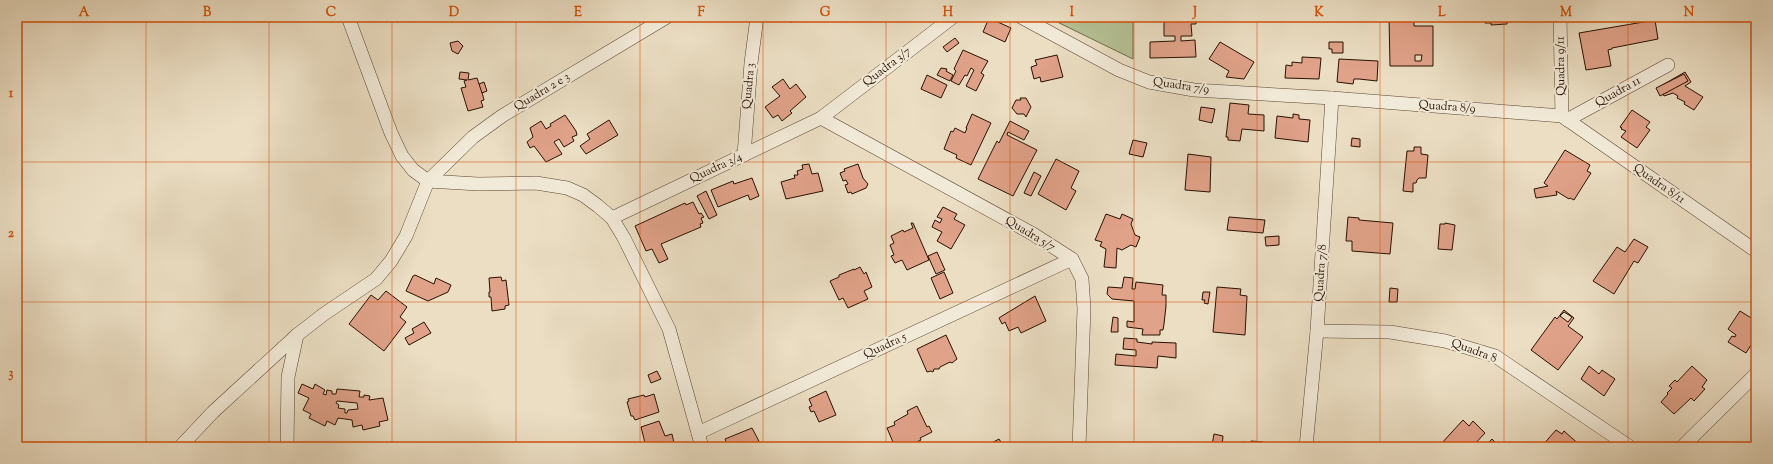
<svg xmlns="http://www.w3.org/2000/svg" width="1773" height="464" viewBox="0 0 1773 464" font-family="'Sorts Mill Goudy',serif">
  <rect width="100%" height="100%" fill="#ebdec3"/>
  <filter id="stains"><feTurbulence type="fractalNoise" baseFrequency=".005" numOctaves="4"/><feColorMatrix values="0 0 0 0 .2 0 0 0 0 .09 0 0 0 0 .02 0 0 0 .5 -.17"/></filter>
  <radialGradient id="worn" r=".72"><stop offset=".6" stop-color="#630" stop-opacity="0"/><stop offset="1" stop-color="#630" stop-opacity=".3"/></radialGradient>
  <path fill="#b5c295" stroke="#6f694b" d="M1047,17H1133V59Z"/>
  <g fill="#e0a289" stroke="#291001" fill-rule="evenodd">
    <path d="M779,17H793L792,22L778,20Z"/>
    <path d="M1164,17H1196V24H1191L1192,36H1181V41L1195,40L1196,57L1150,58V42L1175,41V36H1164Z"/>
    <path d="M1389,17H1414V26H1433V66H1390ZM1415,55H1422L1421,61H1415Z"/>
    <path d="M1484,17H1516V21L1507,22V24L1491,25V23H1485Z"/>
    <path d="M989,18L1011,28L1005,42L983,32Z"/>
    <path d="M1655,20L1658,39L1612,48V49L1608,50L1611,66L1586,70L1579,33Z"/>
    <path d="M955,38L959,43L947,52L943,47Z"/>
    <path d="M458,41L463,46L458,54L452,51L450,43Z"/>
    <path d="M1220,42L1254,62L1244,79L1226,77L1229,71L1209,59Z"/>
    <path d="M1329,42H1343V53H1332V49H1329Z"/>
    <path d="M963,50L988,61L981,73L984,75L976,91L966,86L974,70L971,68L967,76L965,75L959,85L951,81L956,71L954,69Z"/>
    <path d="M1057,55L1063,77L1041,82L1040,77L1034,79L1031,67L1037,65L1035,60Z"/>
    <path d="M1302,57L1321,58L1319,79L1285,78L1286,65L1292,66V62L1302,63Z"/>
    <path d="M1339,59L1378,61L1377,81L1359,79H1354L1353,84L1337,82Z"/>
    <path d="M941,68L947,69L946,71L953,75L950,81L937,75Z"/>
    <path d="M460,72L469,73L468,80L477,78L479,84L483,83L486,91L482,92L484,100L481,101L483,107L468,111L461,88L466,87L464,81L467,80L459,79Z"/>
    <path d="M1685,72L1691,82L1685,86L1703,97L1694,110L1684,104L1685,102L1677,98L1678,96L1673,93L1664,96L1659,87Z"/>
    <path d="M1684,74L1688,81L1660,96L1656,88Z"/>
    <path d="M927,75L947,85L941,98L921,89Z"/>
    <path d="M783,79L790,89L796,84L806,97L790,111L792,113L782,121L778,115L773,118L765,107L780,96L772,87Z"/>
    <path d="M484,82L487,91L482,93L479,84Z"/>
    <path d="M1020,98H1026L1031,107L1026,117L1024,114H1017L1012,108L1016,100H1021Z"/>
    <path d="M1230,103L1249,105L1248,114L1264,115V131L1242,129L1240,141L1228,140V137H1226Z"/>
    <path d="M1201,107L1215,109L1212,123L1199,120Z"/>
    <path d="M1632,110L1650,122L1646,127L1650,130L1637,148L1621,137L1626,131L1621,129L1622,128L1620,127Z"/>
    <path d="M972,114L991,123L971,165L956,158L957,155L944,149L951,131L953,132L955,128L965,133L967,128H966Z"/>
    <path d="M1293,114L1299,115V119L1310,120L1308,142L1275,138L1277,116L1293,118Z"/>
    <path d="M565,115L576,131L577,135L572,137L574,141L564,147L559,139L554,142L562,154L546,162L534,146L530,148L527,142L533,137L530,128L541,121L546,129L551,126L550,124Z"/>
    <path d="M609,120L618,135L586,154L580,146L590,139L587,134Z"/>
    <path d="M1010,121L1029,131L1024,140L1008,132L1007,135L1037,150L1013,196L978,179L997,141L999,143Z"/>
    <path d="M1352,138L1360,139V147L1351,146Z"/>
    <path d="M1133,140L1147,143L1143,157L1129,154Z"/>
    <path d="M1414,147H1421V154L1428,155L1426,178H1419L1417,180L1416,183H1413V192L1403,191L1407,151H1414Z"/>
    <path d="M1565,150L1590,165L1587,171L1591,173L1574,200L1570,198L1569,199L1556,191L1557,195L1536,198L1534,189L1548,186L1544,183Z"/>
    <path d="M1188,154L1211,157L1210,192L1185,190Z"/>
    <path d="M1056,159L1079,171L1071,188L1076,191L1066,210L1038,194Z"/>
    <path d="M809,164L812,174L818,173L823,191L786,199L781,182L795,178L794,175H798L797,171L803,169L802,165Z"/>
    <path d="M858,164L863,178L868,184L866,188L852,194L851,192L848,193L845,185L848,184L846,180L843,181L840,173L845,171L844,169Z"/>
    <path d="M1034,172L1041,176L1031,196L1024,193Z"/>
    <path d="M752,178L759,196L750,200L748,195L718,207L711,190L733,181L734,184Z"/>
    <path d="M706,191L717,215L709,219L697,196Z"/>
    <path d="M693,202L699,214L701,213L704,217L701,218L703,223L700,224L701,227L661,244L668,259L659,263L652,249L646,251L635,226L685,203L686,205Z"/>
    <path d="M943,207L957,214L954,219L965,225L951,249L937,241L942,232L932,227L935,220L940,223L942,219L937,217Z"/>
    <path d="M1106,214L1120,219L1122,214L1133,219L1131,224L1135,235L1140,237L1136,247L1131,245L1122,250L1117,248L1116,268L1104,267L1106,249L1100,246L1102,242L1095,240Z"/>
    <path d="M1229,217L1265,220L1263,233L1227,230Z"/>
    <path d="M1348,217L1359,218V220L1393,223L1390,254L1352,251V241H1346Z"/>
    <path d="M911,223H913L929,260L907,270L902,260L895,263L891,256L894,255L890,245L894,243L891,236L903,230L904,232L913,228Z"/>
    <path d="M1445,223L1455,225L1452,250L1438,249L1440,224H1445Z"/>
    <path d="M1279,236V245L1266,246L1265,237Z"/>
    <path d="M1634,239L1648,247L1638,263L1634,261L1614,294L1593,281L1617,247L1625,252Z"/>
    <path d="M937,252L945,270L936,274L928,256Z"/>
    <path d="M860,267L864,274L866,272L872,287L864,291L868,299L848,308L843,298L839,300L830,281L839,277V275L854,269V270Z"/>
    <path d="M944,272L953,293L940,299L931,278Z"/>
    <path d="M415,275L434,284L436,278L451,285L448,292L428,301L406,291L413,276Z"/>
    <path d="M501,277L502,281L506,280L509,305L505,306V309L492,311L491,297H489V292H490L489,278Z"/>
    <path d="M1124,277L1133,278L1132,289H1135L1136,282L1163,285L1162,295H1166V306L1164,324L1163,330H1160V335H1142L1143,329L1127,327V321L1134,322V301L1112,299L1107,294L1108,287L1122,288Z"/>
    <path d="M1217,287L1241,289L1240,295L1247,296L1245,335L1213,332Z"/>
    <path d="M1390,288L1398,289L1397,302H1389Z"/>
    <path d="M386,291L407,307L400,317L406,322L384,351L349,324L371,295L378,300Z"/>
    <path d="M1203,292H1210L1208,304L1204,303L1205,300H1202Z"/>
    <path d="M1035,296L1046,321L1021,333L1018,327L1009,331L1005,322L1002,324L999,318L1002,316Z"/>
    <path d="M1564,310L1574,318L1568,326L1583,337L1558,370L1531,350L1555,317L1557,319ZM1564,312L1572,317L1568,322L1560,316Z"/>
    <path d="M1740,311L1756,321V337L1746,353L1728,342L1732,336L1735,337L1736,335L1728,329Z"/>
    <path d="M1113,317L1118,318V332H1111Z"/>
    <path d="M424,322L431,333L409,345L405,338L414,333L412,329Z"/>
    <path d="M946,335L957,359L952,363L950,362L940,367L939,369H934L933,372L931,371L927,372L917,349Z"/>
    <path d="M1124,338L1137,339V342L1152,344V342L1176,343V358L1158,356L1157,368L1115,365L1116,354L1136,356V350L1123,349Z"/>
    <path d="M1589,366L1599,374L1602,370L1615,379L1604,396L1581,379Z"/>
    <path d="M1692,366L1707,380L1702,387L1705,389L1694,401L1691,398L1674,414L1661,402L1668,394L1667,393L1672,388L1669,386L1675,380L1677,382Z"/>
    <path d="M657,371L661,379L651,383L648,375Z"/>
    <path d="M302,384L313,389L315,384L325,390L323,394L326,395L327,390L332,391V394H336L337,389L360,391L359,397H364V395L370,396L369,400L383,398L388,420L379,422L380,426L363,430L362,425L353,427L352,420L338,418L335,425L327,421L325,426L309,418L311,414L303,410L309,398L298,393ZM337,401L357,403L358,409L348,410L347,413H345V409L338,408L339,405L336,403Z"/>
    <path d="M826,391L836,415L819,422L814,411L811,412L809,407L812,406L809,399Z"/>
    <path d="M654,394L659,412L635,420L633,416H631L627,402L629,401L628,399L644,395L645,397Z"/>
    <path d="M917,406L927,427L929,426L932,432L920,438L921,440L906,447H895L887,428L895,425L894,422L908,414L907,411Z"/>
    <path d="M1463,420L1469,426L1473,421L1485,433L1472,447H1442L1440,445Z"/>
    <path d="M659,421L665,436L672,434L674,443L668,445V447H646L641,427Z"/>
    <path d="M752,428L762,447H728L725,439Z"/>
    <path d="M1556,430L1562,434L1564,431L1582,447H1541Z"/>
    <path d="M1214,434L1223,436L1222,447L1212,445Z"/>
    <path d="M999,439L1004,447H984Z"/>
    <path d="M1492,439L1499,447H1484Z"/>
    <path d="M1251,441L1263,442L1262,447H1236V445L1242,446V442L1251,443Z"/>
  </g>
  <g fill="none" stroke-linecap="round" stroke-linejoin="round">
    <defs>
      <g id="street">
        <path d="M348,17L391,133L402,156L413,170L428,181L478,184L536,183L567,188L583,195L598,206L612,218L624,238L669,329L702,447"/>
        <path d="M1021,17L1119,70L1149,82L1194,90L1332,98L1562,116"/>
        <path d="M1560,17L1562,116"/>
        <path d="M1562,116L1756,251"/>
        <path d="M821,118L1033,234L1072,259L1082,279L1084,309L1079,447"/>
        <path d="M1567,120L1668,65"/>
        <path d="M744,155L751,63L757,17"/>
        <path d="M612,218L821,118L953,17"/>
        <path d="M1317,331L1390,332L1445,341L1495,356L1630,447"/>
        <path d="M698,433L1072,259"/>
        <path d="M180,447L213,412L297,335"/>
        <path d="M287,447L288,377L297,335L324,314L376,279L391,261L406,236L428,181L473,137L502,116L667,17"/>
        <path d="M1306,447L1317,331L1332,98"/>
        <path d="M1682,447L1756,374"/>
      </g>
    </defs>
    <use href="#street" stroke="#5a4432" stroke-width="14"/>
    <use href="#street" stroke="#f2ead8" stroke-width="13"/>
  </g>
  <path fill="none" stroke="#d5520b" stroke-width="1" stroke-opacity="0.55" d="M146,17V447M269,17V447M392,17V447M516,17V447M640,17V447M763,17V447M886,17V447M1010,17V447M1134,17V447M1257,17V447M1380,17V447M1504,17V447M1628,17V447M17,162H1756M17,302H1756"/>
  <g text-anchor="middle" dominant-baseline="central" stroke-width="4" stroke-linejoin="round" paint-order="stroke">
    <g font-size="12" fill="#291001" stroke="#f2ead8">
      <text transform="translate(1561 66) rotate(-91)">Quadra 9/11</text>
      <text transform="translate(887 67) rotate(-37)">Quadra 3/7</text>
      <text transform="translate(749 86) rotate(-85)">Quadra 3</text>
      <text transform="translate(1181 86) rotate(8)">Quadra 7/9</text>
      <text transform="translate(542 92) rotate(-31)">Quadra 2 e 3</text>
      <text transform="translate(1618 92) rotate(-29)">Quadra 11</text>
      <text transform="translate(1447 107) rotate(4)">Quadra 8/9</text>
      <text transform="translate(716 168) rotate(-25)">Quadra 3/4</text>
      <text transform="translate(1659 184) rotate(35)">Quadra 8/11</text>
      <text transform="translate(1030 234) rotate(31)">Quadra 5/7</text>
      <text transform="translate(1321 273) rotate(-86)">Quadra 7/8</text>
      <text transform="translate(885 346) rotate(-25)">Quadra 5</text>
      <text transform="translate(1474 351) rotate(20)">Quadra 8</text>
    </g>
  </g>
  <rect width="1773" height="464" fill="none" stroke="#ebdec3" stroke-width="44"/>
  <rect x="22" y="22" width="1729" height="420" fill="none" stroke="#d5520b" stroke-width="1.5"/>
  <g font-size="13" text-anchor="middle" font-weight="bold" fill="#d5520b">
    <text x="84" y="16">A</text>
    <text x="207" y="16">B</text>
    <text x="331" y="16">C</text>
    <text x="454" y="16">D</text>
    <text x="578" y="16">E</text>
    <text x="701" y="16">F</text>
    <text x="825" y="16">G</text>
    <text x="948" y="16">H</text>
    <text x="1072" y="16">I</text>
    <text x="1195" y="16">J</text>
    <text x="1319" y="16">K</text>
    <text x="1442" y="16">L</text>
    <text x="1566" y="16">M</text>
    <text x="1689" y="16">N</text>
    <text x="11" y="97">1</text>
    <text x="11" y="237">2</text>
    <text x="11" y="377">3</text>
  </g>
  <rect width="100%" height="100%" filter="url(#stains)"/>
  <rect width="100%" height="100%" fill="url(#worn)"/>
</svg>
